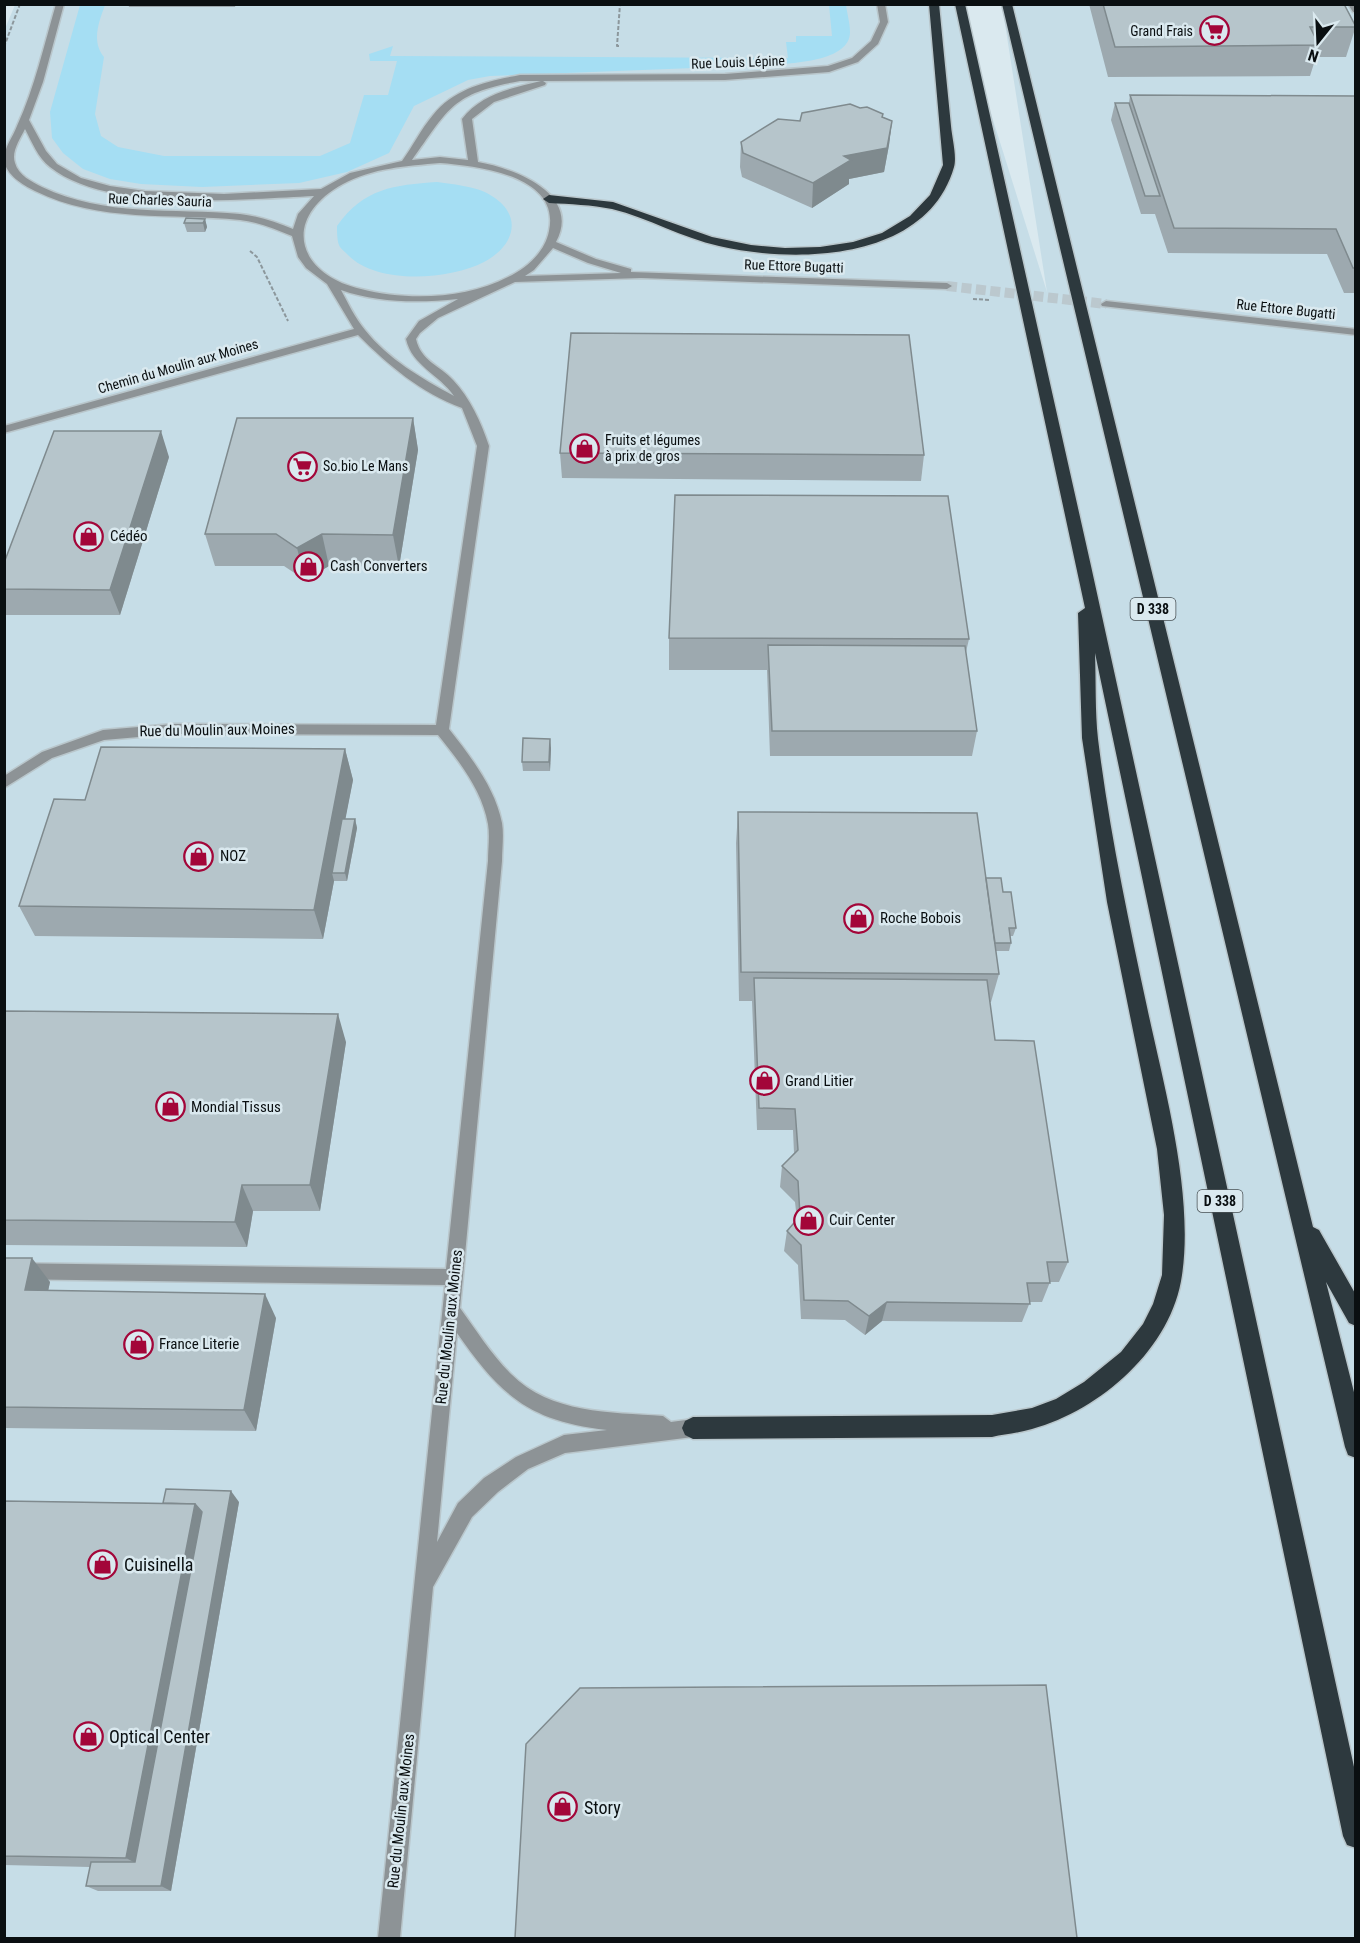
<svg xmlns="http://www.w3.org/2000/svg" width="1360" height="1943" viewBox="0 0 1360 1943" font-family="'Roboto Condensed',sans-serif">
  <rect width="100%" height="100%" fill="#dae9ef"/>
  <path fill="#c6dde7" d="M15,5H957L1047,292L1002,5H1355V1938H5L4,31Z"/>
  <g fill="#a5def3">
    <path d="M829,5H846C847,13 850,23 850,32C850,62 791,63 770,65L490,76L468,80L414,106L389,153L347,172L299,183L202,187L141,184L110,179L83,169L63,153L52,138L50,112L80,5H105C99,22 91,41 104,57L95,114L101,136L118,147L164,156H320L350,143L364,95H388L397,61H370L369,54L393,46L390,56L788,58L786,42H796V36H832Z"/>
    <path d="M437,182C456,185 479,186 495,198C524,219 512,247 484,262C449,280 377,285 348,255C345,252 340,248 339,245C337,240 337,231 337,226C364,188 394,185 437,182Z"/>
  </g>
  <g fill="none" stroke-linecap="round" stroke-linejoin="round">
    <path stroke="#bbc8ce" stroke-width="10" stroke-dasharray="10 4.5" stroke-linecap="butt" d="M947,286L1106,304"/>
    <defs>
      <g id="minor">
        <path d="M56,4H64L43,82L29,120L46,151L57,164L81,178L110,186L145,191L224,194L321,189L350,173L402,161C413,146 421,129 433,115C454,88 488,81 520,75L725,74L828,66L852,58L871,41L880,22L877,4H885L888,22L878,44L858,62L829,72L725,80L543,81L546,83L545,85L494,102L472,119L478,162C513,168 582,193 556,242L596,259L631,269V272L947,283L952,286L947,289L641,278L515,282L438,318L420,333L416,339C421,361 439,365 453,380C470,398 481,422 489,446L449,729C471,757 495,788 502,823C504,835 502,849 502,861L460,1308C476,1330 491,1354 511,1374C551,1414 610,1412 663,1416L671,1422L693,1419L699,1422L702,1428L699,1434L693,1437L565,1453L528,1469L498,1492L472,1517L433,1587L400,1938H378L445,1285L4,1279V1263L446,1269L488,861C488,849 490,836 488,824C482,790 459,761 438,735L174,734L104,740L52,758L4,788V776L42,752L103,730L174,724L436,725L477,446L462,408C421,393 388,365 358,335L4,433V426L354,329L327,284L306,268L298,257L292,236C275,229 258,222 240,220C170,213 100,223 35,191C23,185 6,175 4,160C4,147 13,137 17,126C35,87 44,45 56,4ZM520,81H541C512,88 481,94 462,119L468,160L440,157L412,160C449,108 452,93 520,81ZM25,129C32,142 38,158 50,167C107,213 244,199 314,196L298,214L293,229C276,222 258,216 240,214C172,208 105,217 42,187C32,182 18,175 15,163C11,152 20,139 25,129ZM440,163C477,166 561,175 549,231C545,252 527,268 508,277C465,299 408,301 361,289C296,274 281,218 343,184C372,168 407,166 440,163ZM553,248L588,263L621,273L525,276L534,270ZM341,290C378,303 419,303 458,299L419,321L406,339C412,366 439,374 454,396C421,378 388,359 365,330C355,318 348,303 341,290ZM457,1333C501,1396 529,1421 607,1430L564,1435L516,1457L484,1478L458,1503L437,1542Z"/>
        <path d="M1348,4H1356V12H1353Z"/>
        <path d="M1106,301L1356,329V335L1102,306L1101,304Z"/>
      </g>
      <g id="highway">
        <path d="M929,4H939C943,45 947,86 951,126C952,138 957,156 954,167C927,261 797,264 719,246C682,238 649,218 612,209C592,205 570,204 549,203L543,199L549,195L613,202L712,237L751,245L785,248L820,247L853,242L882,233L910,216L930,195L943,165Z"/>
        <path d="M955,4H965L1091,566L1356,1776V1848L1347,1845L1343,1836L1095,653C1096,682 1095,711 1098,739C1109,829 1128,918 1147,1007C1164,1087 1194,1193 1182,1275C1172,1348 1101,1410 1032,1429C1019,1433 1005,1434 992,1437L693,1439L685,1435L682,1428L685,1421L693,1417L992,1415L1032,1408L1056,1399L1084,1382L1121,1352L1143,1324L1153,1304L1162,1275L1164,1215L1157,1149L1107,902L1082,738L1078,613L1085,608Z"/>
        <path d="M1002,4H1012L1313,1227L1319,1230L1356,1295V1326L1349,1323L1326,1282L1356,1400V1458L1348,1455L1345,1447Z"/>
      </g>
    </defs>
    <use href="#minor" stroke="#b9c6cb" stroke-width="3"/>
    <use href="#highway" stroke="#b9c6cb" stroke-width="3"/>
    <g stroke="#8c979c" stroke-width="2" stroke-dasharray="4 2" stroke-linecap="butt">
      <path d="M619,46H617L620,4"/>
      <path d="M4,47L20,4"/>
      <path d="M250,251L257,257L288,321"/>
      <path d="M973,299L990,300"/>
    </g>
    <use href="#minor" fill="#8d9396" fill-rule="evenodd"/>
    <use href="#highway" fill="#2d393e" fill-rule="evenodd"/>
  </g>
  <g fill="#9da9af">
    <path d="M128,4H236L235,7H129Z"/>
    <path d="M1089,4H1344L1356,26L1346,57H1316L1310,76L1108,77Z"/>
    <path d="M1130,95L1356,96V293H1344L1327,254L1168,253L1155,214H1141L1111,120L1115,103H1129Z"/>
    <path d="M883,117L892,121L889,145L884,172L849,179V184L812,208L742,177L740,167L741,142Z"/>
    <path d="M205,219L207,227L205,232H187L184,223Z"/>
    <path d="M413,418L418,450L399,567L329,566L305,580L284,566H215L205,534Z"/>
    <path d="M560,453L924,455L921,481L562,478Z"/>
    <path d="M169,457L120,615H6L4,612V563Z"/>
    <path d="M669,638L969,639L966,652L977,731L972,756H770L767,670H669Z"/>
    <path d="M551,748L550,771H523L522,762Z"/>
    <path d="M345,749L353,780L345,819H355L357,828L347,881H334L323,939L35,936L19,906L85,800Z"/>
    <path d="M738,812L986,878L1003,892L1016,928L1013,936H1010L1011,943L1009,951H996L999,974L991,1002H990L995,1040L1068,1262L1059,1282H1050L1042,1302H1030L1022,1322L882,1321L865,1335L845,1320L801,1319L798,1265L784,1251L787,1231L797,1220L795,1202L780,1187L782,1166L794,1153L793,1130H757L752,1001H739L736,843Z"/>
    <path d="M4,1011L346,1042L320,1211H253L247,1247L4,1245Z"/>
    <path d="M4,1258L50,1282L48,1291L276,1318L256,1431L4,1428Z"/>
    <path d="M4,1501L163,1503L239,1502L171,1891H98L86,1886L90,1867L4,1865Z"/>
  </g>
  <g fill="#7f8a8e">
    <path d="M892,121L889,145L884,172L849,179V184L812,208L813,183L844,156Z"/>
    <path d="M205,219L207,227L205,232L203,223Z"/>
    <path d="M413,418L418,450L399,567L393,535Z"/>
    <path d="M161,431L169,457L120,615L110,590Z"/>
    <path d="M322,534L329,566L305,580L297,548Z"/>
    <path d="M550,739L551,748L550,771L549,762Z"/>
    <path d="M345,749L353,780L335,873H332L334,881L323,939L314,910Z"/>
    <path d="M355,819L357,828L347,881L345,873Z"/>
    <path d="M338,1014L346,1042L320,1211L310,1185Z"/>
    <path d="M242,1185L253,1211L247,1247L235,1222Z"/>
    <path d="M32,1258L50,1282L43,1314L25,1290Z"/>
    <path d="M265,1294L276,1318L256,1431L244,1410Z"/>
    <path d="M887,1302L882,1321L865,1335L869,1316Z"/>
    <path d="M231,1491L239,1502L171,1891L161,1886Z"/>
    <path d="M195,1504L210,1523L145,1868L126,1858Z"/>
  </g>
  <g fill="#b6c5cb" stroke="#7f8a8e" stroke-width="1.5">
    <path d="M1103,4H1344L1356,27H1310L1319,45L1115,47Z"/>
    <path d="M1130,95L1356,96V268H1353L1336,229L1174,228Z"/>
    <path d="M1115,103H1129L1160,196H1145Z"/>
    <path d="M850,104L860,108L867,107L883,114L882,117L892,121L887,148L844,156L851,160L813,183L743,153L741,142L778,119L800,121L802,113Z"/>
    <path d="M186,218L205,219L203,223H184Z"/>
    <path d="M571,333L909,335L924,455L560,453Z"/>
    <path d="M237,418H413L393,535L322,534L297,548L276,534H205Z"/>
    <path d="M54,431H161L110,590L4,589V563Z"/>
    <path d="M675,495L948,496L969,639L669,638Z"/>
    <path d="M768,645L965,646L977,731H772Z"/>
    <path d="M523,738L550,739L549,762H522Z"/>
    <path d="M101,747L345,749L314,910L19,906L54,799L85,800Z"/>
    <path d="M738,812L977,813L999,974L741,972Z"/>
    <path d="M342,819H355L345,873H332Z"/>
    <path d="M986,878H1001L1003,892H1011L1016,928H1009L1011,943H995Z"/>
    <path d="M754,978L987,980L995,1040L1034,1041L1068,1262H1047L1050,1283H1027L1030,1304L887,1302L869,1316L848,1301L804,1300L801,1245L787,1231L800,1216L798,1181L782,1166L798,1150L795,1109L759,1108Z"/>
    <path d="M4,1011L338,1014L310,1185H242L235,1222L4,1220Z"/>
    <path d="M4,1258H32L25,1290L265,1294L244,1410L4,1407Z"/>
    <path d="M166,1489L231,1491L161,1886H86L91,1862H135L202,1512L195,1504L163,1503Z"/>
    <path d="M4,1501L195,1504L126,1858L4,1856Z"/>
    <path d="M1046,1685L1077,1938H515L526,1744L580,1688Z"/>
  </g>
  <defs>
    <symbol id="supermarket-ring" viewBox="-11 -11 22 22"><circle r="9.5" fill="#dae9ef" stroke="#a30639" stroke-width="1.5"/><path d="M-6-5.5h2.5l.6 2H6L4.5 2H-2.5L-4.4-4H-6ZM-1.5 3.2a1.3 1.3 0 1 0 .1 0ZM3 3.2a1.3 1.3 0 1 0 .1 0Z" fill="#a30639"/></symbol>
    <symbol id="shop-ring" viewBox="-11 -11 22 22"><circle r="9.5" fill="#dae9ef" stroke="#a30639" stroke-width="1.5"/><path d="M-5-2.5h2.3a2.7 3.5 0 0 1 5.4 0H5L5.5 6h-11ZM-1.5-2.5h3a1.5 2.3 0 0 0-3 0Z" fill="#a30639"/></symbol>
  </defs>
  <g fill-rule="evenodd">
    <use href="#supermarket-ring" x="1198" y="14" width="33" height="33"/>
    <use href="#shop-ring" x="568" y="432" width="33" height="33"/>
    <use href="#supermarket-ring" x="286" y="450" width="33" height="33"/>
    <use href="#shop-ring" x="72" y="520" width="33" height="33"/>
    <use href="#shop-ring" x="292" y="550" width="33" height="33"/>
    <use href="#shop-ring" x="182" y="840" width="33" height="33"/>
    <use href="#shop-ring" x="842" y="902" width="33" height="33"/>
    <use href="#shop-ring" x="748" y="1064" width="33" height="33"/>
    <use href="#shop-ring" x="154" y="1090" width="33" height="33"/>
    <use href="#shop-ring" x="792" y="1204" width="33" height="33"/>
    <use href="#shop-ring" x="122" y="1328" width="33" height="33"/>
    <use href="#shop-ring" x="86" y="1548" width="33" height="33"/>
    <use href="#shop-ring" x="72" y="1720" width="33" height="33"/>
    <use href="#shop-ring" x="546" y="1790" width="33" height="33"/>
  </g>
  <g text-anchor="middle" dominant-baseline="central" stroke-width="5" stroke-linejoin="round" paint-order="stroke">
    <g font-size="14" fill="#0a0f11" stroke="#dae9ef" text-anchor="start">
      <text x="1193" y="31" text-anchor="end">Grand Frais</text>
      <text x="605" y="440">Fruits et légumes<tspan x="605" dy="16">à prix de gros</tspan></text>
      <text x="323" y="466">So.bio Le Mans</text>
    </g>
    <g font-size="14" fill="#0a0f11" stroke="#dae9ef">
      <text transform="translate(738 62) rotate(-2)">Rue Louis Lépine</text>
      <text transform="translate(160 200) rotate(2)">Rue Charles Sauria</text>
      <text transform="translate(794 266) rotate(2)">Rue Ettore Bugatti</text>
      <text transform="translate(1286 309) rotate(6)">Rue Ettore Bugatti</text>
      <text transform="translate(178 366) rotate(-16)">Chemin du Moulin aux Moines</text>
    </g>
    <g fill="#dae9ef" stroke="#485054" stroke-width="1.5">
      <rect x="1130.5" y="598" width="45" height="22" rx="4.5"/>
      <rect x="1197.5" y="1190" width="45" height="22" rx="4.5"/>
    </g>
    <g font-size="14" font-weight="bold" fill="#0a0f11">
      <text x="1153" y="609">D 338</text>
      <text x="1220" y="1201">D 338</text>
    </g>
    <g font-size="15" fill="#0a0f11" stroke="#dae9ef" text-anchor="start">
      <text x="110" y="536">Cédéo</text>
      <text x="330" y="566">Cash Converters</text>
      <text x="220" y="856">NOZ</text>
      <text x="880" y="918">Roche Bobois</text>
      <text x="785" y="1081">Grand Litier</text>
      <text x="191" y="1107">Mondial Tissus</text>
      <text x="829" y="1220">Cuir Center</text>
      <text x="159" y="1344">France Literie</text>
    </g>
    <g font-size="15" fill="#0a0f11" stroke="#dae9ef">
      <text transform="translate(217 730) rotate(-1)">Rue du Moulin aux Moines</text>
      <text transform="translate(449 1327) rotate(-84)">Rue du Moulin aux Moines</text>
      <text transform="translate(401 1811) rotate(-84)">Rue du Moulin aux Moines</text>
    </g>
    <g font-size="18" fill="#0a0f11" stroke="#dae9ef" text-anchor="start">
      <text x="124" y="1564">Cuisinella</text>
      <text x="109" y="1736">Optical Center</text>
      <text x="584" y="1807">Story</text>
    </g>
  </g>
  <rect width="1360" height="1943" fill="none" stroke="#0a0f11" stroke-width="12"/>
  <g transform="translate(1318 42) rotate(198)" stroke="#dae9ef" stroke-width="4.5" paint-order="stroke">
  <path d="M0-4.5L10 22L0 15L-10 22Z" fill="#0a0f11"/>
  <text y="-9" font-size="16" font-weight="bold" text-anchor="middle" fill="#0a0f11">N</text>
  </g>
</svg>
